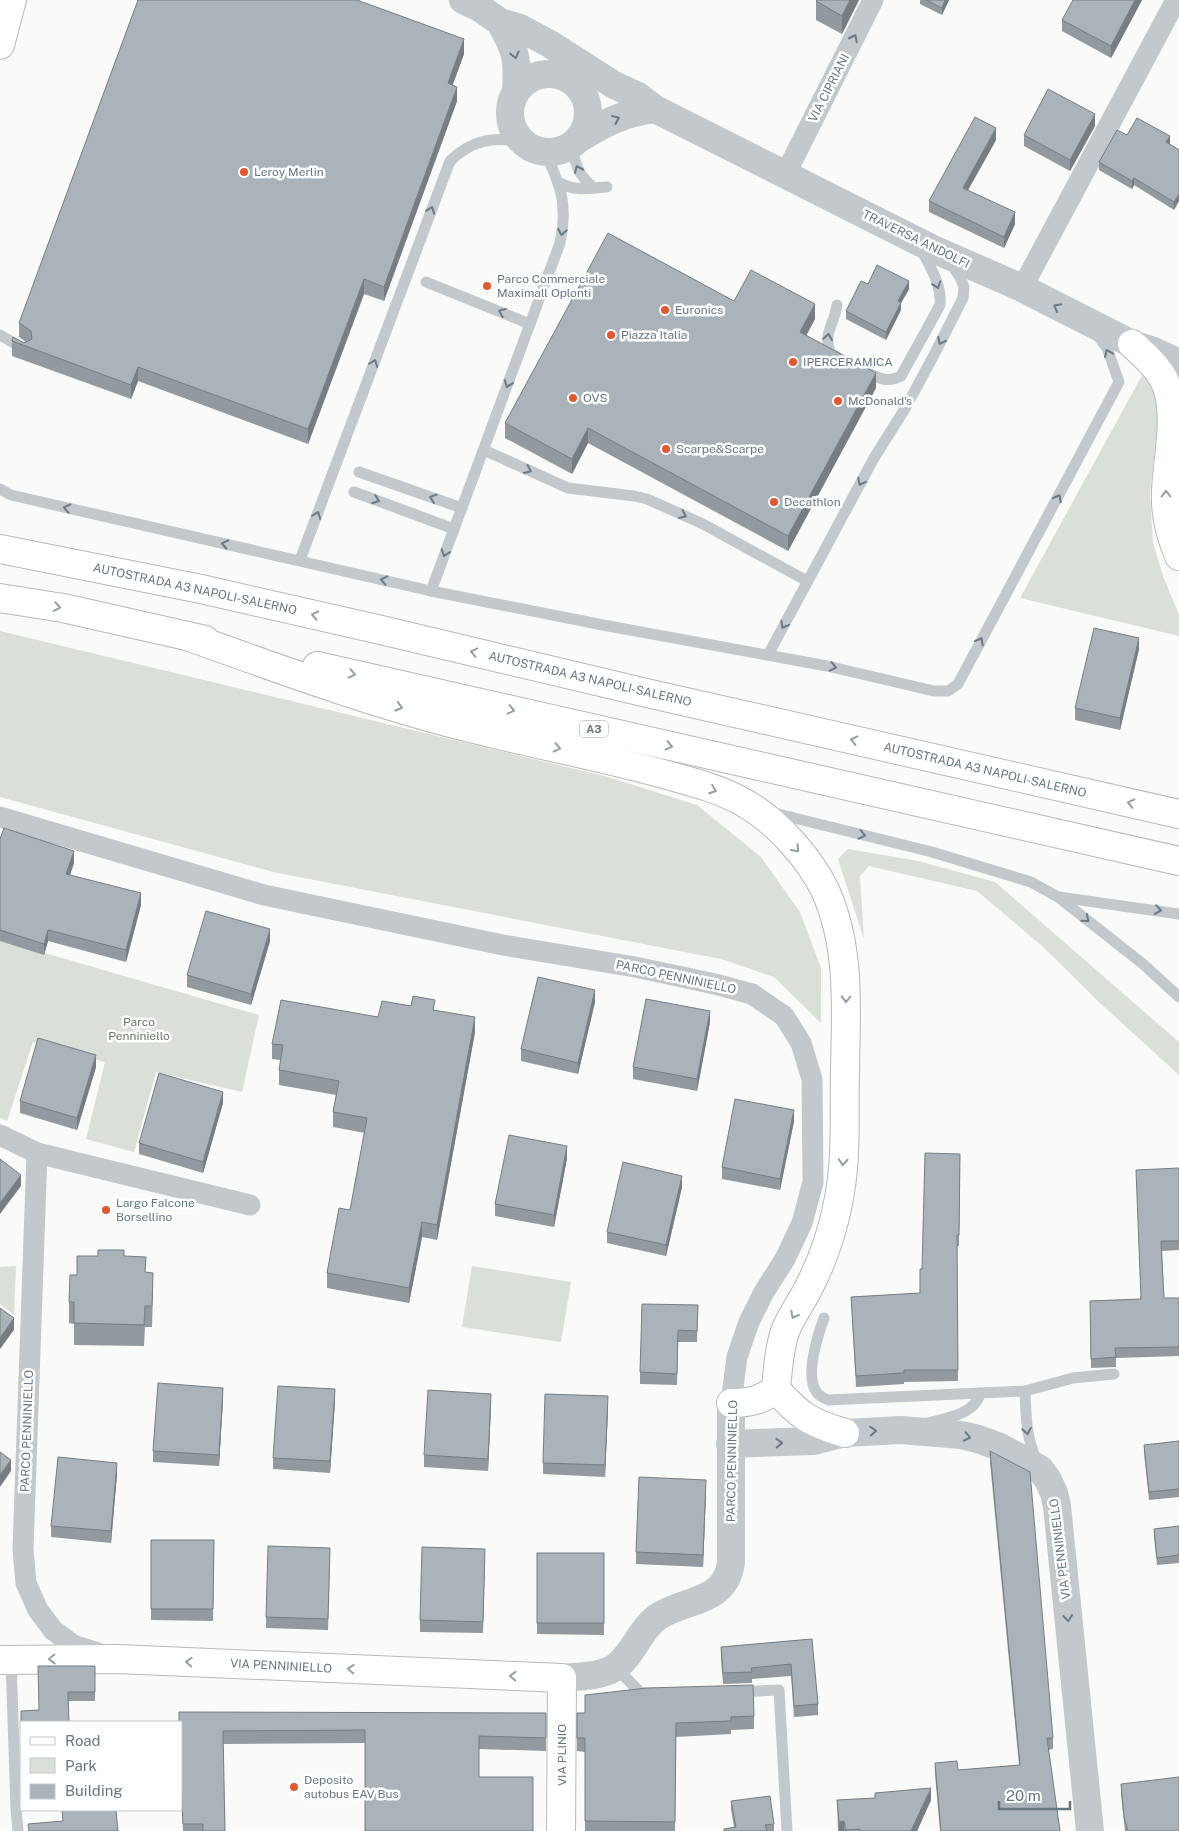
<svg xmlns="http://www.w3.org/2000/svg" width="1179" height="1831" viewBox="0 0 1179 1831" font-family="'Public Sans',sans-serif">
  <rect width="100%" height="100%" fill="#fafaf8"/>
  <g fill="#dadfd7">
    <path d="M1145,370L1157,394L1158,419L1150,494L1153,543L1163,576L1179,615V636L1020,598Z"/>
    <path d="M0,631L608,777L697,805L761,857L800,912L821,968V1023L774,977L721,959L273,872L0,797Z"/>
    <path d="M848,849L918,861L995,882L1179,1042V1075L1100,1003L1041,945L977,891L869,866L860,876L864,939L838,859Z"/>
    <path d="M0,940L259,1015L242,1092L156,1072L134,1152L86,1139L105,1062L33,1042L7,1121L0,1118Z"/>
    <path d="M16,1266L14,1315L0,1304V1267Z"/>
    <path d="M472,1266L571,1282L561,1342L462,1327Z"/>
  </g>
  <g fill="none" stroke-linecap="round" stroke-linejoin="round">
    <defs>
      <path id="secondary" d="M0,45L12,0"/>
      <path id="primary" d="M0,1660L118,1659L562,1678L561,1831"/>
      <g id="motorway">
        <path d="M1132,344C1144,355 1158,367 1165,382C1179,413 1167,459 1166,492C1165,513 1171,537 1179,556"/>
        <path d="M0,549L201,589L381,630L651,694L1179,814"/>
        <path d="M0,598L63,608L205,640"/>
        <path d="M187,636C279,669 371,703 466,727C529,743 593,755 656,772C685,780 723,789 748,805C778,823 810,859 825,890C851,947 846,1010 845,1071C844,1103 846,1136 843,1169C839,1211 827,1253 807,1291C800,1304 792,1315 786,1329C779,1347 778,1369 776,1389C762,1400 750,1403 731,1403"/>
        <path d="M317,666L1179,861"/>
        <path d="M776,1389C799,1416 811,1423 845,1433"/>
      </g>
    </defs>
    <use href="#secondary" stroke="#b3babf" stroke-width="30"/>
    <use href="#primary" stroke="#b5babe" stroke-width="30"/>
    <use href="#motorway" stroke="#b4b9bd" stroke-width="30"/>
    <g stroke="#c3c8cc" stroke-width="11">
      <path d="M571,146C576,165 578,175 594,188"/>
      <path d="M560,183C578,192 588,188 607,187"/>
      <path d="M426,282L530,324"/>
      <path d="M837,305C834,326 822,333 831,354L837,357"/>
      <path d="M0,335L24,349"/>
      <path d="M862,370C876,377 887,384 901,376L940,305C942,284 930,267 921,249"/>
      <path d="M484,450L568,488L634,496L647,499L703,524L807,581"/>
      <path d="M359,472L462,508"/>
      <path d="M0,489L11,495L431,591L603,625L827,666L934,691H948L958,684L1119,382L1107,348L1097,335"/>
      <path d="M354,492L454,529"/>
      <path d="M300,560L450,161C472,140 491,137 521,141"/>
      <path d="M431,591L560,243C568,205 561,186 545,152"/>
      <path d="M768,655L874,458L906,407L935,353L963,298L964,287L961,279L952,265"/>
      <path d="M770,812L932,852L1031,882L1058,897L1143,964L1179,997"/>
      <path d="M1059,897L1179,914"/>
      <path d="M824,1318C818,1335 805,1375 816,1391C819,1396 823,1398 828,1400L1025,1391L1073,1378L1114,1374"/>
      <path d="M1025,1391C1026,1418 1026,1437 1037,1462"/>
      <path d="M927,1423C945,1419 976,1414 980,1393"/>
      <path d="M11,1660L16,1809L18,1831"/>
      <path d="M615,1667L640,1692L650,1694"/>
      <path d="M739,1692L779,1690L787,1831"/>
    </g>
    <g stroke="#c3c8cc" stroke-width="21">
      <path d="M785,175L873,0"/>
      <path d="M1022,288L1176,0"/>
      <path d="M0,817L264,895L503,945L635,967L715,984L752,994L784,1016L801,1043L812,1079L813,1182L802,1223L785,1259L764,1292L749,1322L737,1357L731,1403"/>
      <path d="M0,1135L37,1153L250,1205"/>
      <path d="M37,1153L23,1549L26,1583L38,1610L53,1630L73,1645L101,1654"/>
    </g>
    <g stroke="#c3c8cc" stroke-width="28">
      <path d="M463,0L480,8L500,22L520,28L550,44L614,85L638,96L655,109L933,249L1022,288L1132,344L1154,351L1179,363"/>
      <path d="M500,22C516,51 518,58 516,92"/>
      <circle cx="549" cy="113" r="39"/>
      <path d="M580,138C607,122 623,113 655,109"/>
      <path d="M730,1444L814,1441L845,1433L901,1430L961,1435L978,1439L1000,1447L1040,1469L1048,1480L1054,1493L1057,1506L1090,1831"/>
      <path d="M562,1678C579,1676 599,1677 614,1668C633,1656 638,1632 656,1618C683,1598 726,1605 731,1562V1403"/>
    </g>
    <use href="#secondary" stroke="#fff" stroke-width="28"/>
    <use href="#primary" stroke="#fff" stroke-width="28"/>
    <use href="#motorway" stroke="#fff" stroke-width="28"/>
  </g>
  <g fill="#929a9f">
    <path d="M859,0L842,34L816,20V1Z"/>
    <path d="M920,0H949L942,15L920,4Z"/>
    <path d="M1142,0L1111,58L1062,31V20Z"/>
    <path d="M464,54L452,85L457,101L384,301L364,294L308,444L138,381L131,399L12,356V341L24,343L26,342L19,337V323Z"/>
    <path d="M1095,126L1070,171L1024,146V135Z"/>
    <path d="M1127,135L1170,144L1179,150L1174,210L1134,185L1132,189L1099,170V162Z"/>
    <path d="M996,140L968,190L1015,224L1004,248L929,212V201Z"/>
    <path d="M868,284L909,289L901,303V310L886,340L846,319V311Z"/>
    <path d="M734,301L815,319L806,335L876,388L788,551L588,443L572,474L505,438V423Z"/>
    <path d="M1139,649L1120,730L1075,720V708Z"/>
    <path d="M0,839L74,863L70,875L141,905L126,962L48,941L44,955L0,941Z"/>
    <path d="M270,941L251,1005L187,987V975Z"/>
    <path d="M595,1002L578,1074L521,1061V1049Z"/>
    <path d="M411,1006L435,1010L475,1032L437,1240L422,1237L409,1303L327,1288V1273L350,1210L365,1133L333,1127V1112L336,1095L279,1085V1070L281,1060L272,1059V1044L378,1017Z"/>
    <path d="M710,1022L697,1091L633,1079V1067Z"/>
    <path d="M96,1067L77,1130L20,1113V1101Z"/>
    <path d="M223,1103L203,1173L139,1154V1143Z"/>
    <path d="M794,1121L780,1190L722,1179V1167Z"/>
    <path d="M960,1154L959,1246H957L958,1381L904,1382V1384L856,1387L851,1297L920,1293L922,1269Z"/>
    <path d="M567,1158L554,1227L495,1216V1204Z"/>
    <path d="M1179,1168V1250L1162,1251L1164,1298H1179V1356L1116,1358V1367L1091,1368L1090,1301L1140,1299Z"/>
    <path d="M682,1187L666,1256L607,1243V1232Z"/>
    <path d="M124,1256L146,1272L153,1294L152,1327H145L144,1346L74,1345V1324L69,1323V1302L77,1275Z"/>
    <path d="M698,1305L697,1342H678L677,1385L640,1384V1372Z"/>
    <path d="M223,1399L219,1466L153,1462V1451Z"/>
    <path d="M335,1401L330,1473L273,1469V1458Z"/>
    <path d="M491,1405L488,1471L424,1467V1455Z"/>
    <path d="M608,1408L605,1477L543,1474V1463Z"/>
    <path d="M1179,1441V1497L1149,1500L1144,1453V1445Z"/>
    <path d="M990,1451L1053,1738V1749L1048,1750L1060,1831H940L935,1774V1763L958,1770L1019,1765L990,1462Z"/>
    <path d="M117,1474L111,1543L51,1537V1526Z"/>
    <path d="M706,1492L703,1567L636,1564V1552Z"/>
    <path d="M1179,1526V1563L1157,1565L1154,1537V1529Z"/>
    <path d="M151,1540H214L213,1621L151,1620Z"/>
    <path d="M537,1553H604V1635L537,1634Z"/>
    <path d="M330,1559L328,1630L266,1628V1617Z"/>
    <path d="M485,1560L483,1633L420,1632V1620Z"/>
    <path d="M812,1639L818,1704V1715L794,1717L791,1676L752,1679V1683L723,1684L721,1659V1647Z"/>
    <path d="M95,1666V1701H69L21,1722V1735V1711L39,1710Z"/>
    <path d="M546,1713V1751L479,1749V1777L533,1831L365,1743L223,1744L225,1831H183L181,1791V1722Z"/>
    <path d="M577,1713L754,1716V1729L731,1730V1734L676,1737L675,1831H585V1752L577,1751Z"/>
    <path d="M1121,1784L1179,1831H1125L1121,1794Z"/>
    <path d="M837,1800H931L917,1831H838Z"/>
    <path d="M731,1801L774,1824V1831H724V1829L734,1827L731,1809Z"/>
  </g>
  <g fill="#777d82">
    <path d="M850,0H859L842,34V16Z"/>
    <path d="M945,0H949L942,15V8Z"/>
    <path d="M1135,0H1142L1111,58V46Z"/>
    <path d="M464,39V54L448,98V83Z"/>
    <path d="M457,87V101L384,301V287Z"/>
    <path d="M1095,114V126L1070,171V160Z"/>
    <path d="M996,128V140L963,199V188Z"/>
    <path d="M1170,136V144L1166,142Z"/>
    <path d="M1134,178V185L1132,189V181Z"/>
    <path d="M1179,194V201L1174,210V202Z"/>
    <path d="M1015,212V224L1004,248V237Z"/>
    <path d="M364,279V294L308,444V429Z"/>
    <path d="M909,281V289L901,303V310L886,340V332L898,301Z"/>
    <path d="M815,304V319L800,347V332Z"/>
    <path d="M138,367V381L131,399V385Z"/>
    <path d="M876,373V388L788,551V536Z"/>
    <path d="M588,428V443L572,474V459Z"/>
    <path d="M1139,638V649L1120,730V718Z"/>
    <path d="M74,851V863L66,886V874Z"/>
    <path d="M141,893V905L126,962V950Z"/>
    <path d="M270,929V941L251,1005V994Z"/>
    <path d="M48,930V941L44,955V944Z"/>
    <path d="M595,990V1002L578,1074V1063Z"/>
    <path d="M710,1011V1022L697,1091V1079Z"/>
    <path d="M475,1017V1032L437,1240V1225Z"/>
    <path d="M96,1055V1067L77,1130V1118Z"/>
    <path d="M223,1092V1103L203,1173V1162Z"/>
    <path d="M794,1110V1121L780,1190V1179Z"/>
    <path d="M567,1146V1158L554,1227V1215Z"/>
    <path d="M21,1175V1186L0,1214V1203Z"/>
    <path d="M682,1176V1187L666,1256V1245Z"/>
    <path d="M422,1222V1237L409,1303V1288Z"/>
    <path d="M14,1318V1330L0,1349V1338Z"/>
    <path d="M223,1388V1399L219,1466V1455Z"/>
    <path d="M335,1389V1401L330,1473V1461Z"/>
    <path d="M491,1394V1405L488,1471V1459Z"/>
    <path d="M608,1396V1408L605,1477V1465Z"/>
    <path d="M11,1460V1471L0,1487V1475Z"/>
    <path d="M117,1463V1474L111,1543V1531Z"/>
    <path d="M706,1480V1492L703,1567V1555Z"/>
    <path d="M931,1788V1800L917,1831H911Z"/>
    <path d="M844,1821V1831H839V1822Z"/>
  </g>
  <g fill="#aab3b9" stroke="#777d82">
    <path d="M138,0H357L464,39L448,83L457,87L384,287L364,279L308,429L138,367L131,385L12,341L13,337L24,343L32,339L31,331L19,323Z"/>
    <path d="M817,0H850L842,16L816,1Z"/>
    <path d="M926,0H945L942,8Z"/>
    <path d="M1073,0H1135L1111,46L1062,20Z"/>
    <path d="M1048,89L1095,114L1070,160L1024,135Z"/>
    <path d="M975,117L996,128L963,188L1015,212L1004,237L929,201Z"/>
    <path d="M1137,118L1170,136L1166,142L1179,150V194L1174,202L1134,178L1132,181L1099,162L1117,130L1127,135Z"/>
    <path d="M608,233L734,301L751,270L815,304L800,332L876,373L788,536L588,428L572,459L505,423Z"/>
    <path d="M877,265L909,281L898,301L901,303L886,332L846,311L861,281L868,284Z"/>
    <path d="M1094,628L1139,638L1120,718L1075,708Z"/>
    <path d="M4,828L74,851L66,874L141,893L126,950L48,930L44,944L0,930V839Z"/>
    <path d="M206,911L270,929L251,994L187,975Z"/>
    <path d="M538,977L595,990L578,1063L521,1049Z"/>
    <path d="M413,996L435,1000L433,1010L475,1017L437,1225L422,1222L409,1288L327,1273L339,1208L350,1210L367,1118L333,1112L339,1081L279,1070L283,1045L272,1044L281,1000L378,1017L382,1001L411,1006Z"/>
    <path d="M646,999L710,1011L697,1079L633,1067Z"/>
    <path d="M38,1038L96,1055L77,1118L20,1101Z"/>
    <path d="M159,1073L223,1092L203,1162L139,1143Z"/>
    <path d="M735,1099L794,1110L780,1179L722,1167Z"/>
    <path d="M509,1135L567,1146L554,1215L495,1204Z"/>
    <path d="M925,1153L960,1154L959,1235H957L958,1370H904V1373L856,1376L851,1297L920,1293V1269H922Z"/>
    <path d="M0,1159L21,1175L0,1203Z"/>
    <path d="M623,1162L682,1176L666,1245L607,1232Z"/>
    <path d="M1179,1168V1241H1161L1164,1298H1179V1347L1115,1348L1116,1357L1091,1359L1090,1301L1141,1299L1136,1170Z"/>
    <path d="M98,1250H124V1256L146,1257L145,1272L153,1273L152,1306H145L144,1325L74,1323V1302H69L70,1275H77V1256H98Z"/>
    <path d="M642,1304L698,1305L697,1331L678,1330L677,1374L640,1372Z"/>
    <path d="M0,1308L14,1318L0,1338Z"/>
    <path d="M158,1383L223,1388L219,1455L153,1451Z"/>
    <path d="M278,1386L335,1389L330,1461L273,1458Z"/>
    <path d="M428,1390L491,1394L488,1459L424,1455Z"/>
    <path d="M545,1394L608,1396L605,1465L543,1463Z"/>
    <path d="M1179,1441V1489L1149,1492L1144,1445Z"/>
    <path d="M990,1451L1030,1472L1053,1738H1047L1060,1831H941L935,1763L957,1761L958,1770L1020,1765Z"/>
    <path d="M0,1452L11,1460L0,1475Z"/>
    <path d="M58,1457L117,1463L111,1531L51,1526Z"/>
    <path d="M639,1477L706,1480L703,1555L636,1552Z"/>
    <path d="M1179,1526V1555L1157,1558L1154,1529Z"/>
    <path d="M151,1540H214L213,1609H151Z"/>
    <path d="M268,1546L330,1548L328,1619L266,1617Z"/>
    <path d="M422,1547L485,1549L483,1622L420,1620Z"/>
    <rect x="537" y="1553" width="67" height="70"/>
    <path d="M812,1639L818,1704L794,1706L791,1664L751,1668L752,1672L723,1673L721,1647Z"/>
    <path d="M38,1666H95V1692H68L69,1722H21V1726V1711L39,1710Z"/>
    <path d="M753,1685L754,1716L731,1717V1721L676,1723L675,1822L585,1821V1738H577V1713H585V1695L647,1688Z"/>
    <path d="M179,1712L546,1713V1738L479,1736V1777H533V1831H365V1730L223,1731L225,1831H203V1824H183L181,1778V1722H179Z"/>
    <path d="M1179,1777V1831H1128L1124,1817L1121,1784Z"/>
    <path d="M931,1788L911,1831H860V1829L846,1830L844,1821L839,1822L837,1800L875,1798V1793Z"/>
    <path d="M770,1796L774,1824L765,1825L767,1831H724V1829L736,1827L731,1801Z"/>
    <path d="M62,1810H116L118,1831H29L28,1824L63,1821Z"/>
  </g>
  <defs><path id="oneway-chevron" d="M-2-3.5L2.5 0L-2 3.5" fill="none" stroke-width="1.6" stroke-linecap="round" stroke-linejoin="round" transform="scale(1.25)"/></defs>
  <g stroke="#6a7a87">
    <use href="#oneway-chevron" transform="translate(854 38) rotate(-63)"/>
    <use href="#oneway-chevron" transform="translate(515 55) rotate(76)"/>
    <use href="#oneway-chevron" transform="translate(616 119) rotate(-24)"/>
    <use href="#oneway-chevron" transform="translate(578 169) rotate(-114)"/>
    <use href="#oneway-chevron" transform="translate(431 210) rotate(-70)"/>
    <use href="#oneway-chevron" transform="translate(562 232) rotate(100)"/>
    <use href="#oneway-chevron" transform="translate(937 285) rotate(71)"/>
    <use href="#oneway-chevron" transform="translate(1057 307) rotate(-152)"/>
    <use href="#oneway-chevron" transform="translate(502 312) rotate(-158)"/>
    <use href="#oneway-chevron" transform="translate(828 337) rotate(-82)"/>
    <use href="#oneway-chevron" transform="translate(941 341) rotate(117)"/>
    <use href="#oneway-chevron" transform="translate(1108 353) rotate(-113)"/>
    <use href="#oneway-chevron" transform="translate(374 363) rotate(-69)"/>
    <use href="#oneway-chevron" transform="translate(508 384) rotate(110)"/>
    <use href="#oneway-chevron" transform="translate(528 470) rotate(25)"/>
    <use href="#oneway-chevron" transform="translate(861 482) rotate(118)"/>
    <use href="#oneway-chevron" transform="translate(433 498) rotate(-161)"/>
    <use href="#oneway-chevron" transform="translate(1058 498) rotate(-62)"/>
    <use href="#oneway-chevron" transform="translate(376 500) rotate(20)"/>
    <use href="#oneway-chevron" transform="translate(67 508) rotate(-167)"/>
    <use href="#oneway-chevron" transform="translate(317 515) rotate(-69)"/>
    <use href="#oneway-chevron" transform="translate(683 515) rotate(25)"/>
    <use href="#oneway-chevron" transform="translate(225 544) rotate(-167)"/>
    <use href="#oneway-chevron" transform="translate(445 553) rotate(110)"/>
    <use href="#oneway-chevron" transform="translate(384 580) rotate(-167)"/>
    <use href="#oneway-chevron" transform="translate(784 625) rotate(118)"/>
    <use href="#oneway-chevron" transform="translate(980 641) rotate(-61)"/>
    <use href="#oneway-chevron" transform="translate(833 667) rotate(13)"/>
    <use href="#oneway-chevron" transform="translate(862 835) rotate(13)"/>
    <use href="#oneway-chevron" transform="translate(1158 910) rotate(8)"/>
    <use href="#oneway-chevron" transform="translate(1086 919) rotate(39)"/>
    <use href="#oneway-chevron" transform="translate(873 1431) rotate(-3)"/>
    <use href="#oneway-chevron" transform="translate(1027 1431) rotate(81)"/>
    <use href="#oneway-chevron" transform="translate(967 1437) rotate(12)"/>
    <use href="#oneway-chevron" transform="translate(779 1443) rotate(-2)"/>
    <use href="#oneway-chevron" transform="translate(1068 1618) rotate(84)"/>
  </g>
  <g stroke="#939fa8">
    <use href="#oneway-chevron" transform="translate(1166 494) rotate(-90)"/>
    <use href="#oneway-chevron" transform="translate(57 607) rotate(10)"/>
    <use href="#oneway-chevron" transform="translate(315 615) rotate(-167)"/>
    <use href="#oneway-chevron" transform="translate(474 652) rotate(-167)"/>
    <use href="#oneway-chevron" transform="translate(352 674) rotate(13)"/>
    <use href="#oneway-chevron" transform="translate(399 707) rotate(16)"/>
    <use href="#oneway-chevron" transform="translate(511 710) rotate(13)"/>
    <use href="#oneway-chevron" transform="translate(854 740) rotate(-167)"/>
    <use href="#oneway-chevron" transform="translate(669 746) rotate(13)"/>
    <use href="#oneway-chevron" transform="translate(557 748) rotate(13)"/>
    <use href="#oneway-chevron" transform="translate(713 790) rotate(20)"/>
    <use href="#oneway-chevron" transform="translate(1131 803) rotate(-167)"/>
    <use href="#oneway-chevron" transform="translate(796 849) rotate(48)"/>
    <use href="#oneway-chevron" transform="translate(846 999) rotate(91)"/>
    <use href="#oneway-chevron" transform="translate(843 1162) rotate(93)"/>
    <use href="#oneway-chevron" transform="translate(794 1315) rotate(118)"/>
    <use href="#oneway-chevron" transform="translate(52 1659) rotate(179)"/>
    <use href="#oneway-chevron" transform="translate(189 1662) rotate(-177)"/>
    <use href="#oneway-chevron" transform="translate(351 1669) rotate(-177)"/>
    <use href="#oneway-chevron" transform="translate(513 1676) rotate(-177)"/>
  </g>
  <g fill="#e4572e" stroke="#fff" stroke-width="2">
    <circle cx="244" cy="172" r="5"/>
    <circle cx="487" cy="286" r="5"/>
    <circle cx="665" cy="310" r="5"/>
    <circle cx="611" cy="335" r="5"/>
    <circle cx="793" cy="362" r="5"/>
    <circle cx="573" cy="398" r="5"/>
    <circle cx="838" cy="401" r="5"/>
    <circle cx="666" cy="449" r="5"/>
    <circle cx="774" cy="502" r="5"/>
    <circle cx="106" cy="1210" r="5"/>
    <circle cx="294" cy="1787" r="5"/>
  </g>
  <g text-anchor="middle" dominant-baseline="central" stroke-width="5" stroke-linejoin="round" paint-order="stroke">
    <rect fill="#fff" stroke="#939fa8" stroke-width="1" x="580" y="720.5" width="28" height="17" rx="4"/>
    <g font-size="11" font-weight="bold" fill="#657683">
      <text x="594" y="729">A3</text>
    </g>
    <g font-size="12" fill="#657683" stroke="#fff">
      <text transform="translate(829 88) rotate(-63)">VIA CIPRIANI</text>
      <text transform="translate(916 239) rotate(26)">TRAVERSA ANDOLFI</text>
      <text transform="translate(195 589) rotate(12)">AUTOSTRADA A3 NAPOLI-SALERNO</text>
      <text transform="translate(590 679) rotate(13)">AUTOSTRADA A3 NAPOLI-SALERNO</text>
      <text transform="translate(985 770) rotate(13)">AUTOSTRADA A3 NAPOLI-SALERNO</text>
      <text transform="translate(676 977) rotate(12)">PARCO PENNINIELLO</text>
      <text transform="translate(27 1431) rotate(-88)">PARCO PENNINIELLO</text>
      <text transform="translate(732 1461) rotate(-89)">PARCO PENNINIELLO</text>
      <text transform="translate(1060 1549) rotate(-97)">VIA PENNINIELLO</text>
      <text transform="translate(281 1666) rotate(3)">VIA PENNINIELLO</text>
      <text transform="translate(562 1755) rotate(-90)">VIA PLINIO</text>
    </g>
    <g font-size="12" fill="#657683" stroke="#fff" text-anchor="start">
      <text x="254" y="172">Leroy Merlin</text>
      <text x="497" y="279">Parco Commerciale<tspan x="497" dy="14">Maximall Oplonti</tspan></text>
      <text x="675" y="310">Euronics</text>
      <text x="621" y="335">Piazza Italia</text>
      <text x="803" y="362">IPERCERAMICA</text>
      <text x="583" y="398">OVS</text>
      <text x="848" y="401">McDonald's</text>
      <text x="676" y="449">Scarpe&amp;Scarpe</text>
      <text x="784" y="502">Decathlon</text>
      <text x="116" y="1203">Largo Falcone<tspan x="116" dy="14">Borsellino</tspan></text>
      <text x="304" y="1780">Deposito<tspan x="304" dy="14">autobus EAV Bus</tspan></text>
    </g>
    <g font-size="12" fill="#687a64" stroke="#fff">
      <text x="139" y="1022">Parco<tspan x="139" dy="14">Penniniello</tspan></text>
    </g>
  </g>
  <rect x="20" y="1721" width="162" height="90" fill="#ffffff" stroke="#c1c8cd"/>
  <rect x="30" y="1737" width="25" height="8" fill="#ffffff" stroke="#c1c8cd"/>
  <text x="65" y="1746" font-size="15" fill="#657683">Road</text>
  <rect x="30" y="1758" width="25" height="15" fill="#dadfd7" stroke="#c1c8cd"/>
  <text x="65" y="1771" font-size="15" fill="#657683">Park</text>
  <rect x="30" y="1784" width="25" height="15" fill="#aab3b9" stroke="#c1c8cd"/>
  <text x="65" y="1796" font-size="15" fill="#657683">Building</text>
  <path d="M999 1801v8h71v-8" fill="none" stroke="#657683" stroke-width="2.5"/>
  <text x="1006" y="1801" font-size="15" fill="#657683" stroke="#ffffff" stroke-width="4" paint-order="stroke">20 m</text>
</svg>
